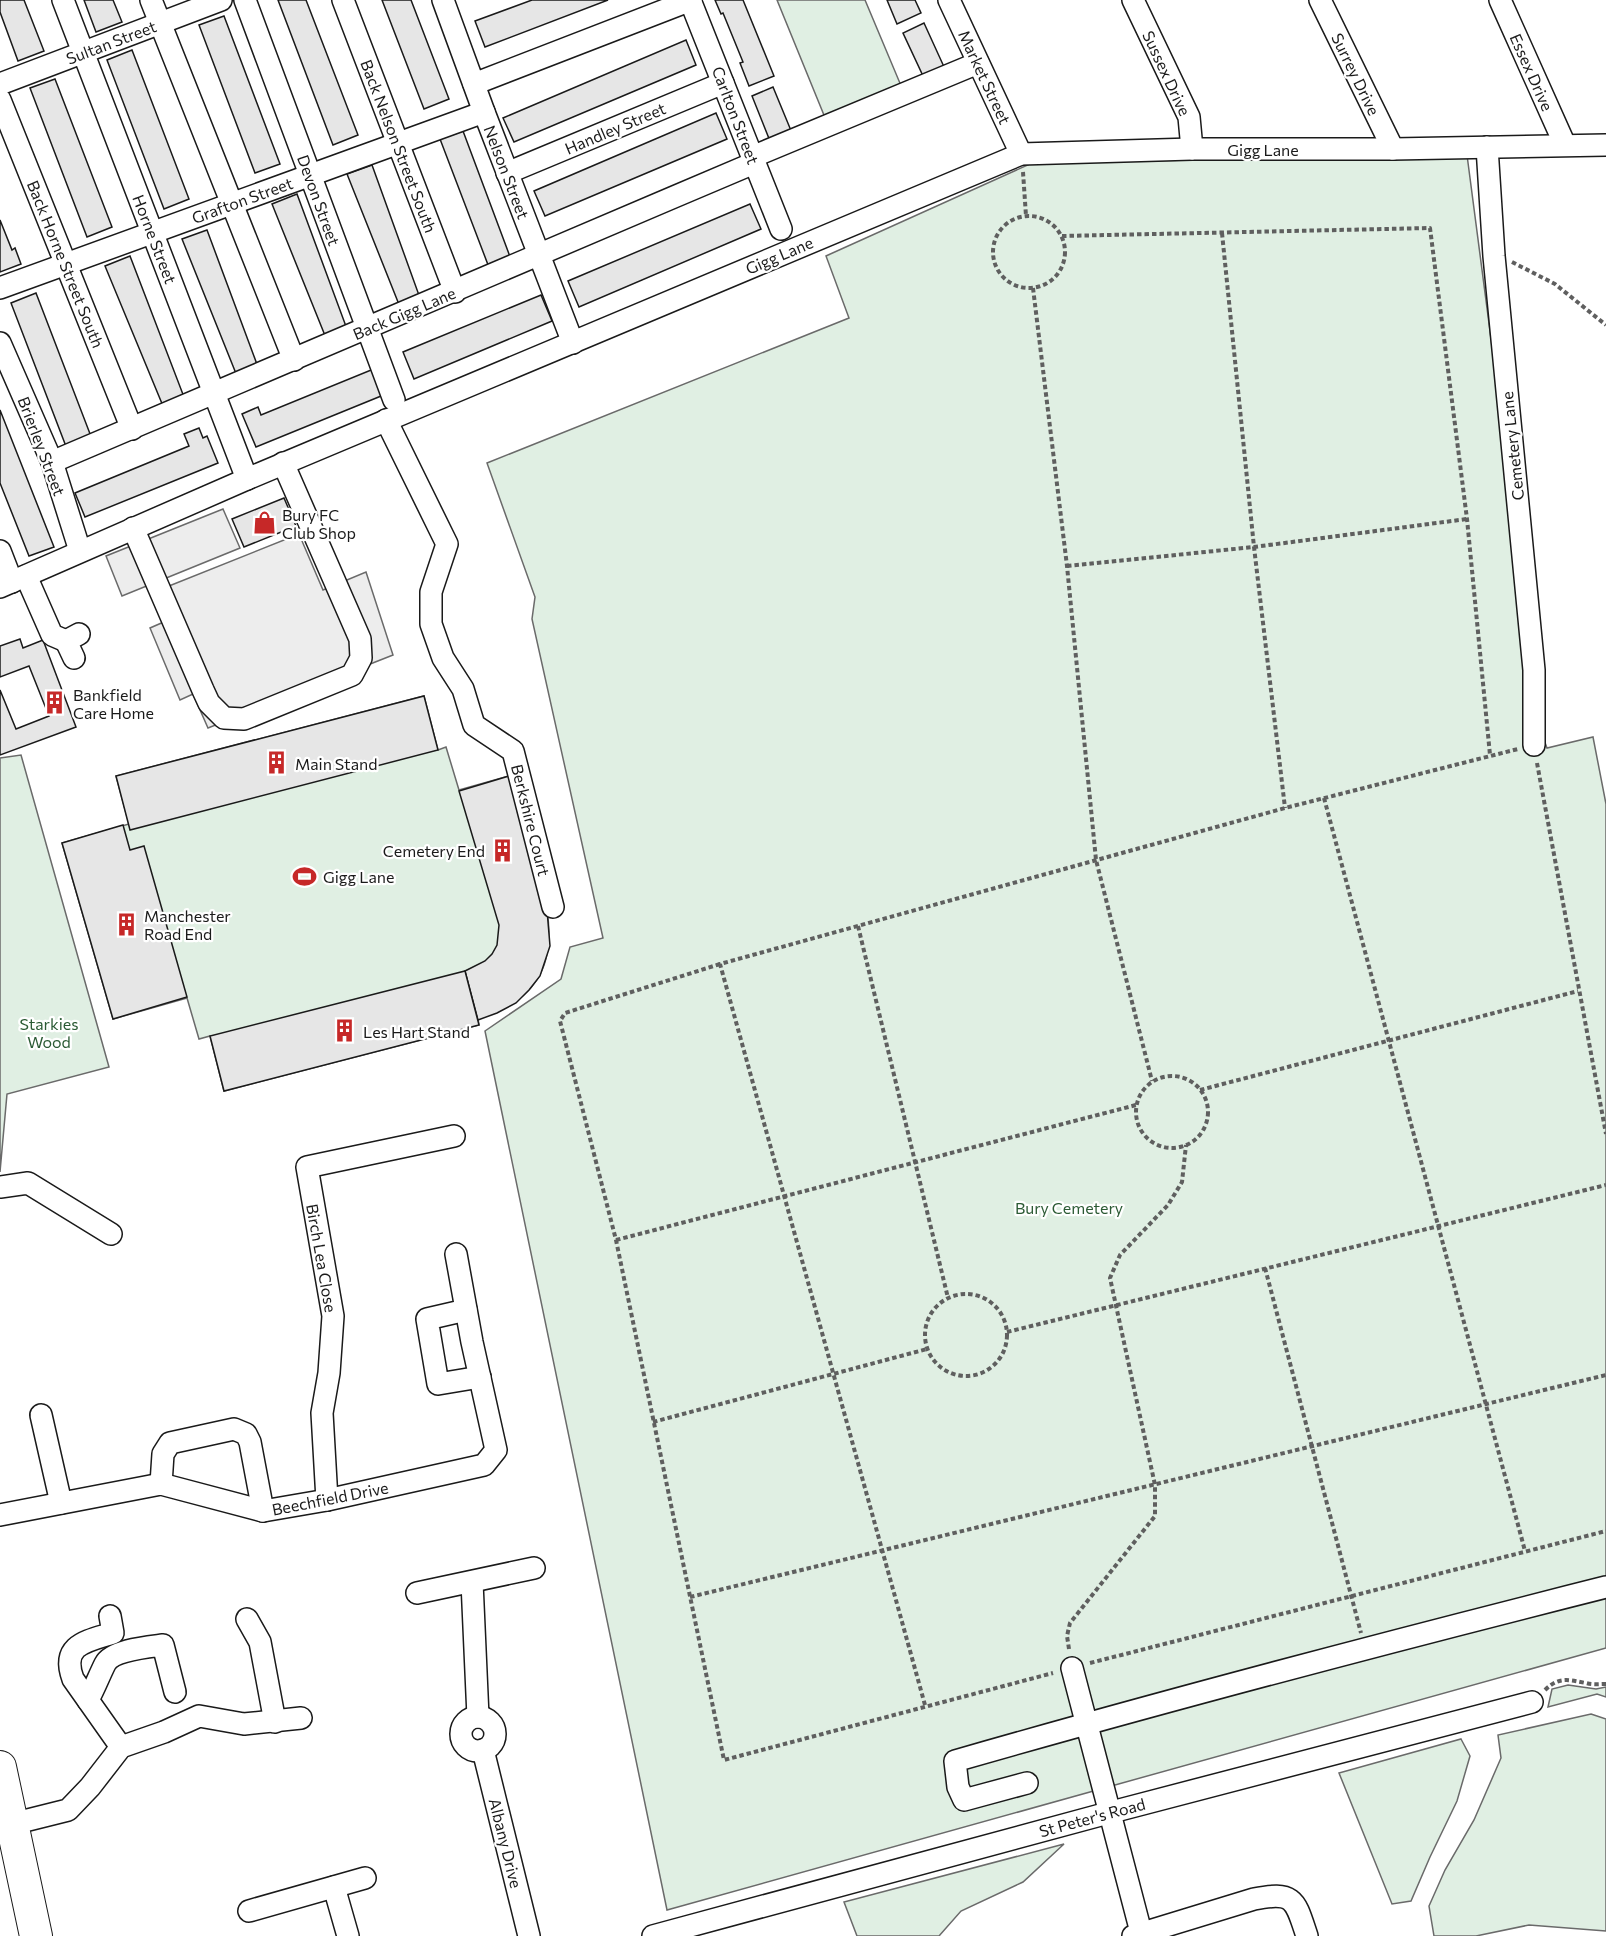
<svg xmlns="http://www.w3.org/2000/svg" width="1606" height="1936" viewBox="0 0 1606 1936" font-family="Commissioner,sans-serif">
  <rect width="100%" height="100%" fill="#fff"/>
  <g fill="#e0efe3" stroke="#6a6a6a" stroke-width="1.5">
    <path d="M777,0H865L902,88L826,120Z"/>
    <path d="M1467,155L1543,737L1547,748L1593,737L1606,804V1648L667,1910L485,1031L561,979L570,947L603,938L532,619L535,597L487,463L849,318L826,256L1032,163Z"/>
    <path d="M424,696L438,750L446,747L459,790L509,776L547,910C556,969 534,1001 478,1019L479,1025L224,1091L210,1036L199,1039L187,998L113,1019L62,843L129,824L116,776Z"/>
    <path d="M21,755L109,1067L7,1094L0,1172V758Z"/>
    <path d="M1568,1685L1596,1689L1606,1687V1697L1597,1694L1548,1707L1552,1689Z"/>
    <path d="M1591,1714L1606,1719V1931L1529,1925L1476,1936H1434L1429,1906L1445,1870L1474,1820L1501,1758L1498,1735Z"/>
    <path d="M1461,1739L1470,1756L1457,1801L1430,1857L1411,1901L1392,1904L1339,1773Z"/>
    <path d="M1064,1844L1023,1882L961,1911L939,1936H857L844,1902Z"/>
  </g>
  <g fill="#ededed" stroke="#6a6a6a" stroke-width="1.5">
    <path d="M223,509L240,548L122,596L106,556Z"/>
    <path d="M299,534L323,590L366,572L393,655L208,728L193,694L180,700L150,628L166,621L154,592Z"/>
  </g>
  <g fill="#e6e6e6" stroke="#1a1a1a" stroke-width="1.5">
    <path d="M0,0H24L44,51L18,61L0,12Z"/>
    <path d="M84,0H113L122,22L96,32Z"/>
    <path d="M278,0H306L358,135L333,145Z"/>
    <path d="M382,0H411L449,99L424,109Z"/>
    <path d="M532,0H608L485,47L475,21Z"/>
    <path d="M715,0H743L774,76L749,86L740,63L743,62L723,13L721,14Z"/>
    <path d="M887,0H915L921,13L897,24Z"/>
    <path d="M224,16L280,164L255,173L199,25Z"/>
    <path d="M924,23L945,69L924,78L903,33Z"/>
    <path d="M686,40L696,65L514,142L503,118Z"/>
    <path d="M132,50L189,199L164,209L107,60Z"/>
    <path d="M55,79L112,227L87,237L30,88Z"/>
    <path d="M773,87L792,133L770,141L752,96Z"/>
    <path d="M716,113L727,139L545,216L534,191Z"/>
    <path d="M463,131L512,262L490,270L440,139Z"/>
    <path d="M372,165L420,298L400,307L347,174Z"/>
    <path d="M297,194L347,329L326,338L272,204Z"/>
    <path d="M750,204L761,229L579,307L568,281Z"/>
    <path d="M0,220L12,250L15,248L21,264L0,272Z"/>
    <path d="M207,230L258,367L237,376L182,239Z"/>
    <path d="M130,256L184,397L163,406L105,266Z"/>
    <path d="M36,293L92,439L67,449L11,303Z"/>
    <path d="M541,295L552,321L414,379L403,352Z"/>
    <path d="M376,368L386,394L256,447L242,414L258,407L261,415Z"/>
    <path d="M0,410L54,547L29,556L0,483Z"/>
    <path d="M199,428L203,438L207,436L218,463L85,517L75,493L189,446L184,434Z"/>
    <path d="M284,498L296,526L244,547L232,519Z"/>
    <path d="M20,639L23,648L43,640L76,727L0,755V690L16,729L49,716L29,666L0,677V646Z"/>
    <path d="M424,696L438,750L130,830L116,776Z"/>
    <path d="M509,776L547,910L550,946L540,976L529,990L516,1003L497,1013L478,1020L465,971L485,961L492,954L497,945L499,925L459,791Z"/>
    <path d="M123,825L130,850L144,846L187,997L113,1019L62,843Z"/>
    <path d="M465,971L479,1025L224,1091L210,1036Z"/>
  </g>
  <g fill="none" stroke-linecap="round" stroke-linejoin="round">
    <defs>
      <g id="minor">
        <path d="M63,0L247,479"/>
        <path d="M151,0L294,360"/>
        <path d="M245,0L394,400"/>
        <path d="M343,0L455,292"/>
        <path d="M443,0L484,112L573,343"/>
        <path d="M690,0L781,229"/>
        <path d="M949,0L1021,154"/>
        <path d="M1133,0L1189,117L1192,149"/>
        <path d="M1320,0L1393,149"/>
        <path d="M1500,0L1565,145"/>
        <path d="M0,84L221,0"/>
        <path d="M474,84L691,0"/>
        <path d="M0,100L132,429"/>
        <path d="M1487,147L1494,256L1534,670V745"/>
        <path d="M752,157L978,63"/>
        <path d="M507,173L723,83"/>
        <path d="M0,288L484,112"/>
        <path d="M0,343L52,462L80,551"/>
        <path d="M386,420L447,544L431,592V624L443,658L463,689L474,725L513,751L553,907"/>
        <path d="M52,462C287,363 520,262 754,163"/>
        <path d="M133,528L203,690L209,703L224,718L244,719L352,675L361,658L360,639L283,463"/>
        <path d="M0,551L12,582"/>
        <path d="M26,576L52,635L66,641"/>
        <path d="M0,587L247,479L1021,154L1192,149H1393L1606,145"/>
        <path d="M74,658L66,641L79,634"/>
        <path d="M0,1187L28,1183L111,1234"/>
        <path d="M466,1310L427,1319L438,1384L480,1377"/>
        <path d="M41,1415L61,1503"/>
        <path d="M161,1484L163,1454L170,1443L234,1429L246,1434L250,1442L263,1511"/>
        <path d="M327,1500L322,1413L329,1373L333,1316L307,1167L454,1136"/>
        <path d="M0,1515L161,1484L263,1511L327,1500L484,1465L496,1450L472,1342L456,1254"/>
        <path d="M472,1582L478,1717"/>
        <path d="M417,1593L534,1568"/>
        <path d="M110,1616L113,1633C88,1641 60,1644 73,1679L121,1747"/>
        <path d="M247,1619L260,1642L275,1722"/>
        <path d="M1072,1668L1142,1936"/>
        <path d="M88,1700C95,1687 99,1676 105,1664C112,1650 148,1647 163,1645L175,1692"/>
        <circle cx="478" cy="1734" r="17"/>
        <path d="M483,1750L529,1936"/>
        <path d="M1027,1783L964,1800L958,1787L955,1761C1171,1699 1388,1642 1606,1587"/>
        <path d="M12,1824L68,1810L90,1787L121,1747L164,1732L199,1716L244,1724L301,1718"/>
        <path d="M334,1887L348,1936"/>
        <path d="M249,1911L365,1878"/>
        <path d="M653,1936L1108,1813L1532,1702"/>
        <path d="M1133,1936L1254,1899C1295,1891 1295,1900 1307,1936"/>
      </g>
      <path id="highway" d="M0,1767L36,1936"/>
    </defs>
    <use href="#minor" stroke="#1a1a1a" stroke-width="24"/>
    <use href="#highway" stroke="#1a1a1a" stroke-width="34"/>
    <g stroke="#5f5f5f" stroke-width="4" stroke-dasharray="4.5 3" stroke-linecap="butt">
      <path d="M1023,172L1026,216"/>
      <circle cx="1029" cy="252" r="36"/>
      <path d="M1222,233L1254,547L1285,808"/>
      <path d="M1062,236L1430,228L1467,519L1490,755"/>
      <path d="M1512,262L1555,284L1606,325"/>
      <path d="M1033,288L1067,566L1096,860L1152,1081"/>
      <path d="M1067,566L1254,547L1467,519"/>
      <path d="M1537,763L1606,1134"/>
      <path d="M1324,798L1525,1551"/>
      <path d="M858,926L948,1298"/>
      <path d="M720,964L565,1013L560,1021L616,1240L724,1760L1053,1673"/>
      <circle cx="1172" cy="1112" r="36"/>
      <path d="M1200,1090L1578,991"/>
      <path d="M616,1240L1136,1105"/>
      <path d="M1265,1268L1361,1633"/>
      <circle cx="966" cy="1335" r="41"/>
      <path d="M1007,1332L1606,1185"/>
      <path d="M653,1422L927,1349"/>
      <path d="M690,1597L1606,1375"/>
      <path d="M1069,1649L1067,1636L1070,1623L1155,1516V1485L1110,1278L1120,1255L1168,1205L1182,1182L1186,1145"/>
      <path d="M1090,1663L1606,1531"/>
      <path d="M1545,1690C1559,1676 1569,1680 1586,1683C1593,1685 1599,1684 1606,1684"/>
      <path d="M925,1705L720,964L1285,808L1518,749"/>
    </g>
    <use href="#minor" stroke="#fff" stroke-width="21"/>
    <use href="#highway" stroke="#fff" stroke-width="32"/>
  </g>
  <defs>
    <symbol id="shop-bare" viewBox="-9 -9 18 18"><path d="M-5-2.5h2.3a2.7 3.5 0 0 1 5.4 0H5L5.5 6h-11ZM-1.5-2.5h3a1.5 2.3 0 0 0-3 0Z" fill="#c62828" stroke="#fff" stroke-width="2.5" paint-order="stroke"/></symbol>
    <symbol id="building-bare" viewBox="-9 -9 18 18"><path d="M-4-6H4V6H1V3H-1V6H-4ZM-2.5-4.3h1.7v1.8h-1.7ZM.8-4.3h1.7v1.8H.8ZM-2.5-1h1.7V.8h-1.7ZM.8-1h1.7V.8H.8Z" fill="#c62828" stroke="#fff" stroke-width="2.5" paint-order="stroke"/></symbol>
    <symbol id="stadium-bare" viewBox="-9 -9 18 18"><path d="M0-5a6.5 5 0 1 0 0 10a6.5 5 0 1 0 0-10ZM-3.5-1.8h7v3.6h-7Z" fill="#c62828" stroke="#fff" stroke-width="2.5" paint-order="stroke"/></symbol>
  </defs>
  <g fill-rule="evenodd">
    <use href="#shop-bare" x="248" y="506" width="33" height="33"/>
    <use href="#building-bare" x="38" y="686" width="33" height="33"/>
    <use href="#building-bare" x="260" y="746" width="33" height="33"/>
    <use href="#building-bare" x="486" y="834" width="33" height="33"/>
    <use href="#stadium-bare" x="288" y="860" width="33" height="33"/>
    <use href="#building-bare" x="110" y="908" width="33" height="33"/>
    <use href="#building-bare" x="328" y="1014" width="33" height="33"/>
  </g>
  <g text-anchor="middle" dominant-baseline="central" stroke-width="4.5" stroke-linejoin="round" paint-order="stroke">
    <g font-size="16" fill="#1a1a1a" stroke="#fff">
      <text transform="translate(111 42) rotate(-21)">Sultan Street</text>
      <text transform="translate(1532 72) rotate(66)">Essex Drive</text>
      <text transform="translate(1167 73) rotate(65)">Sussex Drive</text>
      <text transform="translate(1356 74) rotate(64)">Surrey Drive</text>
      <text transform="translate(985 77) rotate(65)">Market Street</text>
      <text transform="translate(736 115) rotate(69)">Carlton Street</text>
      <text transform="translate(615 128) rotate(-23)">Handley Street</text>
      <text transform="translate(399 146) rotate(69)">Back Nelson Street South</text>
      <text x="1263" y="149">Gigg Lane</text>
      <text transform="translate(507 172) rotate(69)">Nelson Street</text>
      <text transform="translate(242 200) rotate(-20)">Grafton Street</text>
      <text transform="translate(319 200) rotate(70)">Devon Street</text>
      <text transform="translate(155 239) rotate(69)">Horne Street</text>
      <text transform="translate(779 255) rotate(-23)">Gigg Lane</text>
      <text transform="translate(66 264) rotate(68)">Back Horne Street South</text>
      <text transform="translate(404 313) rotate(-23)">Back Gigg Lane</text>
      <text transform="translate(42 446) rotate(69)">Brierley Street</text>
      <text transform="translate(1512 446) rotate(-96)">Cemetery Lane</text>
      <text transform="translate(531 820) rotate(76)">Berkshire Court</text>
      <text transform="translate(322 1258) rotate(80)">Birch Lea Close</text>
      <text transform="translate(330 1498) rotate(-11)">Beechfield Drive</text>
      <text transform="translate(1092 1817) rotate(-15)">St Peter's Road</text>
      <text transform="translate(506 1843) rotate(76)">Albany Drive</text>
    </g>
    <g font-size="16" fill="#1a1a1a" stroke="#fff" text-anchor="start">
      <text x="282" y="514">Bury FC<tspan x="282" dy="18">Club Shop</tspan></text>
      <text x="73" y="694">Bankfield<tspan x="73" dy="18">Care Home</tspan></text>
      <text x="295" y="763">Main Stand</text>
      <text x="485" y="850" text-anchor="end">Cemetery End</text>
      <text x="323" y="876">Gigg Lane</text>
      <text x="144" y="915">Manchester<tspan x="144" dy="18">Road End</tspan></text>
      <text x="363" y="1031">Les Hart Stand</text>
    </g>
    <g font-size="16" fill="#2b5a34" stroke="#fff">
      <text x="49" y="1023">Starkies<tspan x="49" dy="18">Wood</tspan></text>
      <text x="1069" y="1207">Bury Cemetery</text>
    </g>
  </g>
</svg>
